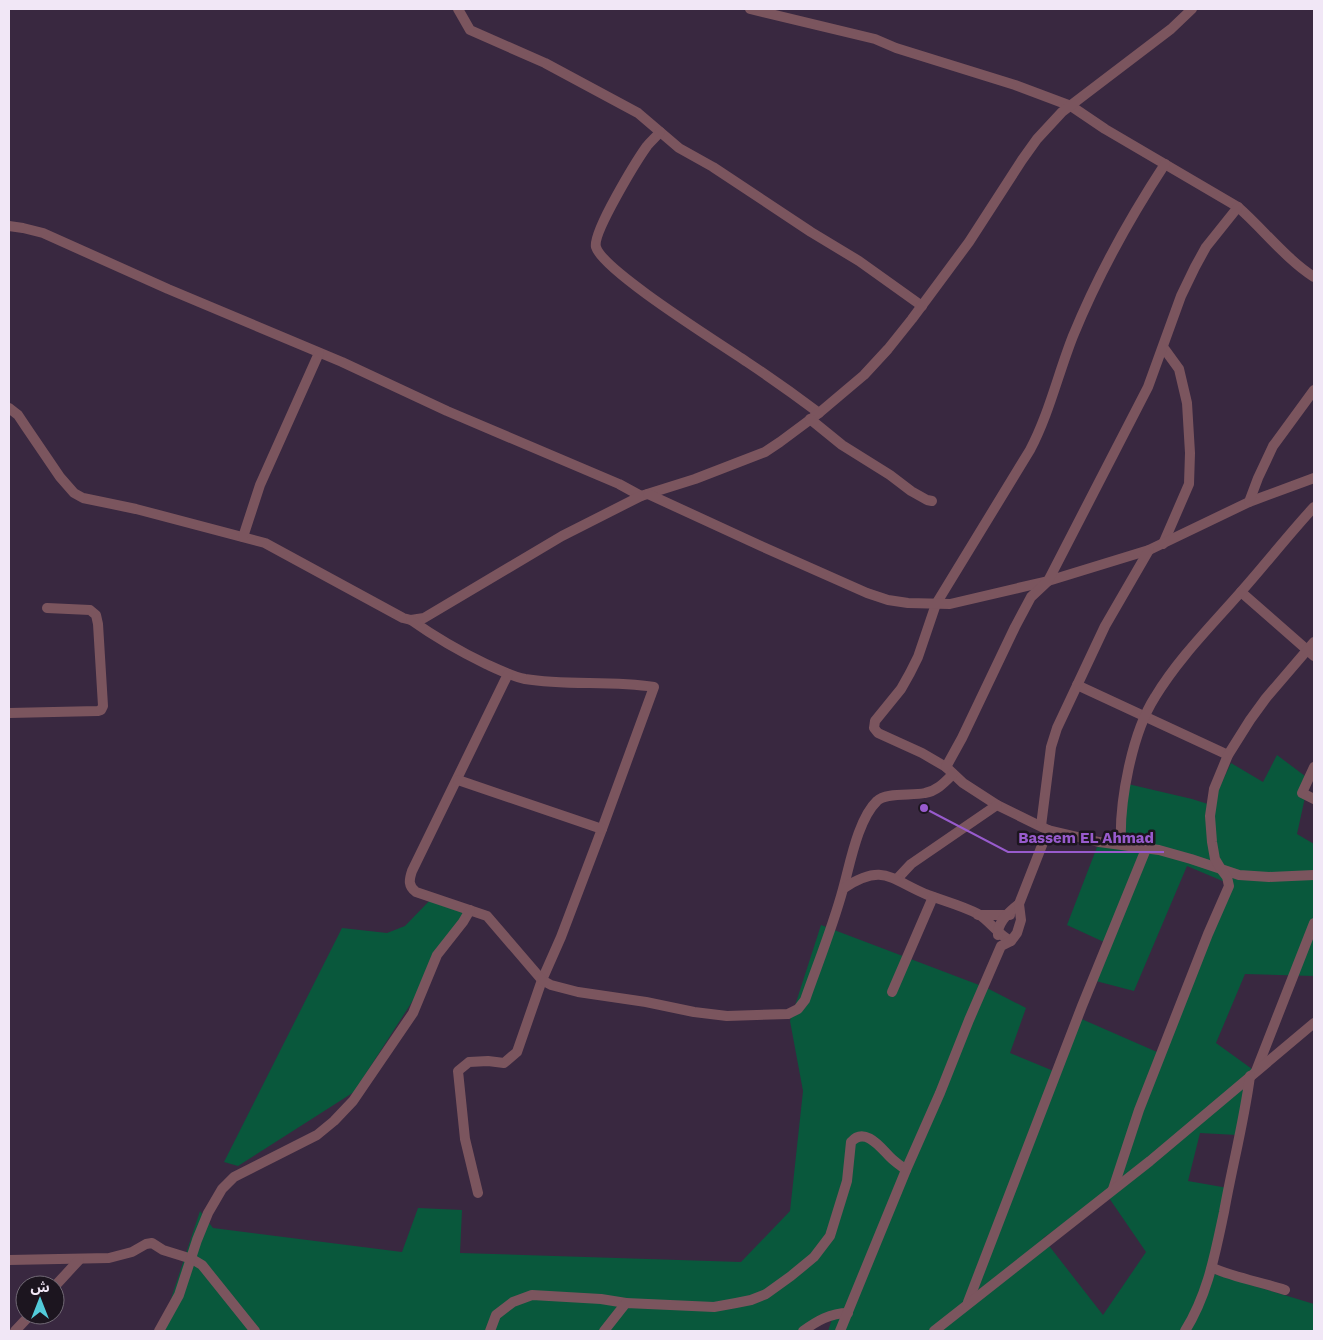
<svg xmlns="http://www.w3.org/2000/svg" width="1323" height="1340" viewBox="0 0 1323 1340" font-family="'Work Sans','Noto Sans Arabic',sans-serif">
  <rect width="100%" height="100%" fill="#392840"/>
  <g fill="#09583c" fill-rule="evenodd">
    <path d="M1277,755L1309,779L1297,834L1314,844V976L1245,974L1216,1043L1252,1069L1237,1135L1200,1133L1188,1181L1228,1188L1211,1273L1314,1304V1331H828L832,1319L802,1331H172L161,1329L200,1211L213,1228L402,1252L418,1208L462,1210L460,1253L741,1262L790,1211L803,1091L790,1021L821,925L987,988L1026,1008L1010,1053L1056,1072L1077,1017L1157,1052L1232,885L1187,866L1134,991L1092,980L1106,943L1067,925L1097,847L1121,848L1128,784L1192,799L1211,805L1231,763L1263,782ZM1107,1195L1146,1252L1103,1315L1043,1238Z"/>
    <path d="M433,897L473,907L354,1092L238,1166L224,1162L342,928L387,933L405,926Z"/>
  </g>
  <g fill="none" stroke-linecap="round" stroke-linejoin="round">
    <g stroke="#7b555e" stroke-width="10">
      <path d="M458,9L470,30L545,63L638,113L679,148L713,167L811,232L859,261L922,306"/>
      <path d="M750,9L875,39L896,48L1015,85L1071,106L1105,129L1238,207C1263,229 1286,259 1314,277"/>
      <path d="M660,132C656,137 651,141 647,146C637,160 592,233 596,247C603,271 721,344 747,362C771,378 795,395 819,413"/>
      <path d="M1165,164C1129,219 1098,275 1073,336C1058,374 1049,414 1030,450L936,604L918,657L910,673L901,689L875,721L874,728L878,733L922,753L946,767L963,783L997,805L1048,830L1099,842L1159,850L1191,859L1239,875L1269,877L1314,875"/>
      <path d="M9,226L23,228L43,233L168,289L342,362L447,411L619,484L641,496"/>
      <path d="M1163,347L1179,369L1187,403L1190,453L1189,484L1163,544"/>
      <path d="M9,408L18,415L26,427L60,477L74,493L83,498L136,509L265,543L403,618L411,620L424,618L562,536L641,496L695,479L765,452L780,442L819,413L864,375L888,349L912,319L969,242L1022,160L1037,139L1062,112L1171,29L1192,9"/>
      <path d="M810,419L842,445L890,475L911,491L927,500L932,501"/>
      <path d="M648,494L761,546L867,593L888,600L908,603L950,604L1048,581L1149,550L1249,502L1314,478"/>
      <path d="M1249,502L1258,478L1273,446L1314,390"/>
      <path d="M243,537L260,485L319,353"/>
      <path d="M1241,592L1314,656"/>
      <path d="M411,620C435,637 459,651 486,664C499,670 511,676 525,679C567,686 611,680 654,687L602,829L561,937L542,980L517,1052L504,1063L488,1061L469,1062L458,1071L465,1139L478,1193"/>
      <path d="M508,674L412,871C409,880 408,886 416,892L487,916L542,980L551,985L578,992L646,1002L694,1012L727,1016L788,1014L798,1009L805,1000C818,963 833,926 843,889C850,864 858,819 877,801C886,792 912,796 925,793C937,791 945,782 953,774"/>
      <path d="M1077,685L1228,755"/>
      <path d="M9,713L98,711L101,710L103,706L98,624L96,615L90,610L47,608"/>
      <path d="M946,767L962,738L1015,627L1031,597L1048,581L1148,387L1181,296L1195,267L1206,247L1238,207"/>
      <path d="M1314,767L1302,793L1314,799"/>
      <path d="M458,780L602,829"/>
      <path d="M1041,826L1051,747L1057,728L1105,626L1149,550"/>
      <path d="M1121,844C1119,802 1132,733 1155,697C1178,659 1210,627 1239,594C1265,565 1288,535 1314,507"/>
      <path d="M897,879L911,864L997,805"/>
      <path d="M844,888C884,862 891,880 928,895C944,901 963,906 978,914C990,921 998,935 1011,941"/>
      <path d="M978,915H1010"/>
      <path d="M998,935C997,922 1010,911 1019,904"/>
      <path d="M892,992L933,897"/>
      <path d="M1256,1071L1314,923"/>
      <path d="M1113,1189L1139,1110L1208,934L1229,886L1227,877L1221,869L1215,859L1212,842L1210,816L1214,789L1228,755L1250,720L1266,698L1314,642"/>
      <path d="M9,1260L109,1258L132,1252L146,1244L152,1243L163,1250L192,1259L202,1265L255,1331"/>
      <path d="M1213,1268C1236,1278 1261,1282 1285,1290"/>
      <path d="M55,1286L79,1260"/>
      <path d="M968,1302L1082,1006L1146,849"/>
      <path d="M15,1331L30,1315"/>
      <path d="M159,1331L179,1295L197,1240L208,1213L222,1189L234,1177L317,1135L334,1121L353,1101L413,1013L437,955L463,922L470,910"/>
      <path d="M490,1331L496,1315L513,1302L532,1295L601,1299L626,1303"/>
      <path d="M604,1331L626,1303L714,1307L736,1303L751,1300L766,1294L791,1276L814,1257L830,1236L847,1181L851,1142C865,1126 881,1148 890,1157C895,1162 901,1166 906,1170"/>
      <path d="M803,1331C817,1321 830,1313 848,1313"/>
      <path d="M840,1331L906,1170L940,1093L969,1020L1001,946L1011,941L1017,933L1021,920L1019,904L1048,830"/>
      <path d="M934,1331L1150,1161L1314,1023"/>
      <path d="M1185,1331C1208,1294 1215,1254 1224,1212C1232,1167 1244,1122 1250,1076"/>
    </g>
  </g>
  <path fill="none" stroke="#985bcd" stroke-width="2" d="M924 808L1008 852H1164"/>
  <circle fill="#985bcd" stroke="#1c151f" stroke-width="2" cx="924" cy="808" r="5"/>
  <g font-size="15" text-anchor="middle" font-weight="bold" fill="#985bcd" stroke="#1c151f" stroke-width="5" stroke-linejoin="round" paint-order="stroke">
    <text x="1086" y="843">Bassem EL Ahmad</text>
  </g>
  <rect width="1323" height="1340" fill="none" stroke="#f1e7f6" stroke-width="20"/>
  <g transform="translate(40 1300)"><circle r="24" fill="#1c151f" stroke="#716975"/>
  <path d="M0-4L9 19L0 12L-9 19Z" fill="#53cbda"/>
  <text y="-8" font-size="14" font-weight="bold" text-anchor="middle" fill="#f1e7f6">ش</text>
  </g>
</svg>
